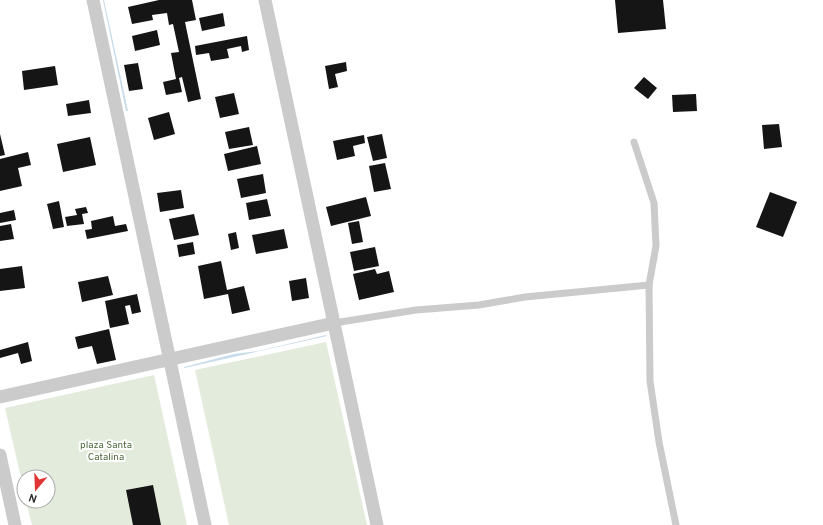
<svg xmlns="http://www.w3.org/2000/svg" width="823" height="525" viewBox="0 0 823 525" font-family="Overpass,sans-serif">
  <rect width="100%" height="100%" fill="#fff"/>
  <g fill="#e3ebdc">
    <path d="M326,342L367,525H229L195,370Z"/>
    <path d="M154,375L187,525H32L26,501H48V477H24V491L5,408Z"/>
  </g>
  <g fill="#c8dbea">
    <path d="M103,0H104L128,111H126Z"/>
    <path d="M326,335L327,336L184,368V367L234,354L258,351Z"/>
  </g>
  <g fill="#151515">
    <path d="M159,0H192L196,20L185,22L201,99L188,102L182,77L179,78L182,92L166,95L163,82L176,79L171,53L179,52L173,24L169,25L167,13L152,15L153,20L132,24L128,7Z"/>
    <path d="M615,0H663L666,29L618,33Z"/>
    <path d="M223,13L225,26L202,31L199,18Z"/>
    <path d="M157,30L160,45L135,51L132,36Z"/>
    <path d="M247,36L249,50L242,52L241,46L227,49L229,58L211,61L209,53L196,55L195,46Z"/>
    <path d="M346,62L347,71L335,74L338,87L329,89L325,66Z"/>
    <path d="M138,63L143,89L129,91L124,65Z"/>
    <path d="M55,66L58,85L24,90L22,71Z"/>
    <path d="M644,77L657,88L648,99L634,88Z"/>
    <path d="M234,93L239,114L220,118L215,97Z"/>
    <path d="M696,94L697,111L673,112L672,95Z"/>
    <path d="M89,100L91,113L68,116L66,104Z"/>
    <path d="M169,112L175,134L154,140L148,118Z"/>
    <path d="M779,124L782,147L764,149L762,125Z"/>
    <path d="M249,127L253,145L229,149L225,132Z"/>
    <path d="M0,134L5,155L0,156Z"/>
    <path d="M382,134L387,158L373,161L367,137Z"/>
    <path d="M364,135L365,143L353,146L355,156L337,160L333,141Z"/>
    <path d="M90,137L96,165L63,172L57,144Z"/>
    <path d="M257,146L261,164L228,171L224,154Z"/>
    <path d="M28,152L31,165L18,168L22,186L0,191V159Z"/>
    <path d="M385,163L391,189L374,192L369,166Z"/>
    <path d="M263,174L266,193L241,198L237,179Z"/>
    <path d="M181,190L184,208L160,212L157,193Z"/>
    <path d="M770,192L797,202L783,237L756,227Z"/>
    <path d="M366,197L371,216L331,226L326,207Z"/>
    <path d="M267,199L271,216L249,220L246,203Z"/>
    <path d="M59,201L64,227L53,229L47,204Z"/>
    <path d="M86,207L88,213L82,214L84,224L67,226L65,217L77,215L75,209Z"/>
    <path d="M14,210L16,220L0,223V213Z"/>
    <path d="M194,214L199,235L174,240L169,219Z"/>
    <path d="M113,216L115,226L126,224L128,231L87,239L85,230L92,229L91,221Z"/>
    <path d="M359,221L363,242L352,244L348,223Z"/>
    <path d="M11,224L14,239L0,241V226Z"/>
    <path d="M284,229L288,248L256,254L252,235Z"/>
    <path d="M236,232L239,248L231,250L228,234Z"/>
    <path d="M193,242L195,254L179,257L177,245Z"/>
    <path d="M375,247L379,266L354,271L350,252Z"/>
    <path d="M221,261L227,290L244,286L250,310L232,314L228,294L204,299L198,266Z"/>
    <path d="M22,266L25,288L0,291V269Z"/>
    <path d="M375,269L377,274L389,271L394,292L359,300L353,274Z"/>
    <path d="M108,276L113,295L82,302L78,282Z"/>
    <path d="M306,278L309,298L292,301L289,281Z"/>
    <path d="M137,294L141,312L132,314L130,305L125,306L129,324L110,328L105,301Z"/>
    <path d="M109,329L116,360L97,364L92,346L78,349L75,337Z"/>
    <path d="M28,342L32,361L21,364L18,353L0,358V350Z"/>
    <path d="M153,485L161,525H133L126,490Z"/>
  </g>
  <g fill="none" stroke-linecap="round" stroke-linejoin="round">
    <g stroke="#cbcbcb" stroke-width="7">
      <path d="M634,142L654,203L656,246L649,285L650,381L659,442L676,525"/>
      <path d="M334,323L416,310L479,305L525,297L649,285"/>
    </g>
    <g stroke="#cbcbcb" stroke-width="13">
      <path d="M93,0L205,525"/>
      <path d="M265,0L377,525"/>
      <path d="M0,397L334,323"/>
      <path d="M0,455L15,525"/>
    </g>
  </g>
  <g text-anchor="middle" dominant-baseline="central" stroke-width="4" stroke-linejoin="round" paint-order="stroke">
    <g font-size="10" fill="#4e683c" stroke="#fff">
      <text x="106" y="445">plaza Santa<tspan x="106" dy="12">Catalina</tspan></text>
    </g>
  </g>
  <g transform="translate(36 489) rotate(199)"><circle r="19" fill="#ffffff" stroke="#ababab"/>
  <path d="M0-3L7 15L0 10L-7 15Z" fill="#e03435"/>
  <text y="-6" font-size="11" font-weight="bold" text-anchor="middle" fill="#2e2e2e">N</text>
  </g>
</svg>
